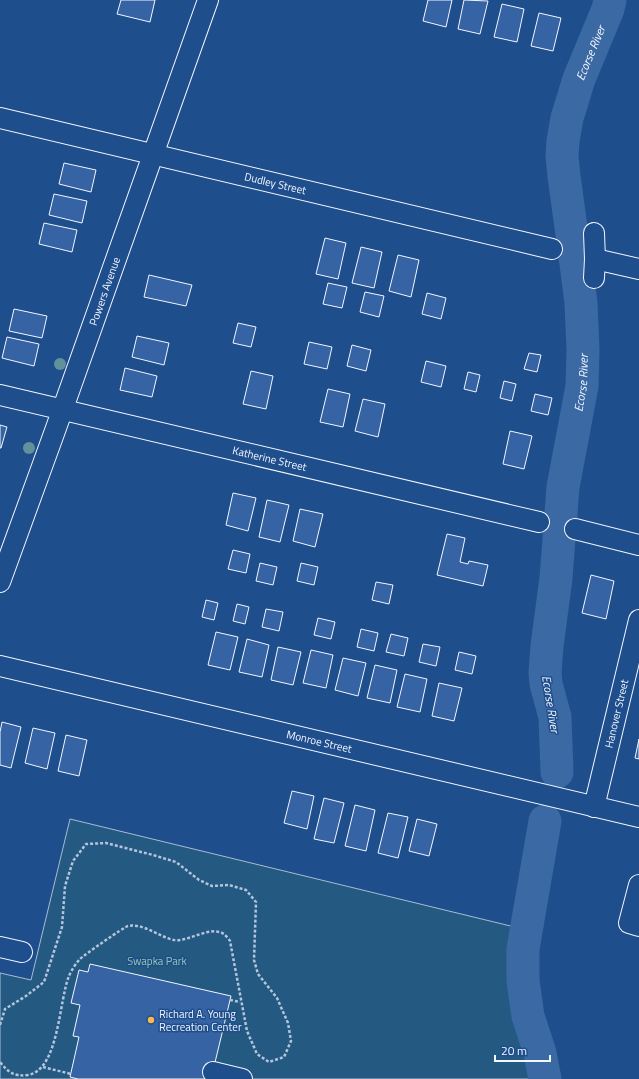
<svg xmlns="http://www.w3.org/2000/svg" width="639" height="1079" viewBox="0 0 639 1079" font-family="'Titillium Web',sans-serif">
  <rect width="100%" height="100%" fill="#1f4e8c"/>
  <path fill="#245a82" stroke="#a8bbd7" d="M70,819L527,930L523,949V981L528,1016L540,1053L545,1079H0V973L31,980Z"/>
  <g fill="none" stroke-linecap="round" stroke-linejoin="round">
    <g stroke="#3b69a3" stroke-width="33">
      <path id="s1" d="M557,772L555,717L546,684L545,673L547,646L556,578L563,487L582,386L583,350L581,303L576,264L564,176L562,156L563,141L567,118L579,79L608,9L610,0"/>
      <path d="M545,1079L540,1053L528,1016L523,981V949L545,821"/>
    </g>
  </g>
  <g fill="#3563a3" stroke="#f2f6ff">
    <path d="M121,0H155L150,22L117,14Z"/>
    <path d="M428,0H452L446,27L423,21Z"/>
    <path d="M464,0L488,1L480,34L458,29Z"/>
    <path d="M502,4L524,9L517,42L494,37Z"/>
    <path d="M539,13L561,18L553,51L531,46Z"/>
    <path d="M64,163L96,170L91,192L59,184Z"/>
    <path d="M54,194L87,201L82,223L49,215Z"/>
    <path d="M44,223L77,230L72,252L39,244Z"/>
    <path d="M325,238L346,243L338,279L316,274Z"/>
    <path d="M361,247L382,252L374,288L352,283Z"/>
    <path d="M398,255L419,260L411,297L389,291Z"/>
    <path d="M149,275L192,285L186,306L144,297Z"/>
    <path d="M328,283L347,287L342,308L323,304Z"/>
    <path d="M365,292L384,296L379,317L360,312Z"/>
    <path d="M427,293L446,298L441,319L422,314Z"/>
    <path d="M14,309L47,316L42,338L9,331Z"/>
    <path d="M238,323L256,327L251,347L233,343Z"/>
    <path d="M137,336L169,343L164,365L132,357Z"/>
    <path d="M7,337L39,344L34,366L2,358Z"/>
    <path d="M309,342L332,347L327,369L304,364Z"/>
    <path d="M352,345L371,350L366,371L347,366Z"/>
    <path d="M529,353L541,355L537,372L524,369Z"/>
    <path d="M426,361L446,366L441,387L421,382Z"/>
    <path d="M125,368L157,376L152,397L120,390Z"/>
    <path d="M251,371L273,376L266,409L243,404Z"/>
    <path d="M468,372L480,375L476,392L464,389Z"/>
    <path d="M504,381L516,384L512,401L500,398Z"/>
    <path d="M328,389L350,394L343,427L320,422Z"/>
    <path d="M535,394L552,398L548,415L531,411Z"/>
    <path d="M363,399L385,404L378,437L355,431Z"/>
    <path d="M0,425L7,427L1,448H0Z"/>
    <path d="M510,431L532,436L524,469L503,464Z"/>
    <path d="M233,493L256,498L248,531L226,525Z"/>
    <path d="M267,500L289,505L280,542L259,537Z"/>
    <path d="M300,509L323,514L315,547L293,541Z"/>
    <path d="M447,534L465,538L460,562L468,564L469,561L488,565L483,586L437,575Z"/>
    <path d="M233,550L250,554L246,573L228,569Z"/>
    <path d="M260,563L277,567L273,585L256,581Z"/>
    <path d="M301,563L318,567L314,585L297,581Z"/>
    <path d="M591,575L614,581L606,619L582,613Z"/>
    <path d="M376,582L393,585L389,604L372,600Z"/>
    <path d="M206,600L218,603L214,620L202,617Z"/>
    <path d="M237,604L249,607L245,624L233,621Z"/>
    <path d="M266,609L283,612L279,631L262,627Z"/>
    <path d="M318,618L335,622L331,639L314,635Z"/>
    <path d="M361,629L378,633L374,651L357,647Z"/>
    <path d="M216,632L238,637L230,670L208,665Z"/>
    <path d="M391,634L408,638L404,656L386,652Z"/>
    <path d="M247,639L269,645L262,677L239,672Z"/>
    <path d="M423,644L440,647L436,666L419,662Z"/>
    <path d="M278,647L301,652L293,685L271,680Z"/>
    <path d="M311,650L333,655L326,688L303,683Z"/>
    <path d="M459,652L476,656L472,674L455,670Z"/>
    <path d="M343,658L366,663L358,696L335,690Z"/>
    <path d="M375,665L397,670L390,703L367,698Z"/>
    <path d="M405,674L427,679L420,712L397,707Z"/>
    <path d="M439,683L462,688L454,721L432,716Z"/>
    <path d="M2,722L21,727L11,768L0,765V732Z"/>
    <path d="M33,728L55,733L47,769L25,763Z"/>
    <path d="M66,735L87,740L79,776L58,771Z"/>
    <path d="M639,739V759L635,758Z"/>
    <path d="M292,791L314,796L307,829L284,823Z"/>
    <path d="M324,798L344,803L334,843L314,839Z"/>
    <path d="M355,805L375,810L366,851L345,846Z"/>
    <path d="M388,813L408,817L398,858L378,853Z"/>
    <path d="M417,819L437,824L429,856L409,851Z"/>
    <path d="M90,964L231,996L211,1079H78L70,1077L79,1037L73,1036L80,1005L71,1003L79,970L88,972Z"/>
  </g>
  <g fill="none" stroke-linecap="round" stroke-linejoin="round">
    <defs>
      <g id="minor">
        <path id="s2" d="M0,118L552,249"/>
        <path d="M595,259L639,269"/>
        <path d="M594,278L595,259L594,233"/>
        <path id="s3" d="M0,395L539,522"/>
        <path d="M575,529L639,545"/>
        <path id="s4" d="M0,582L56,428L208,0"/>
        <path id="s5" d="M0,666L639,817"/>
        <path id="s6" d="M594,807L639,620"/>
        <path d="M639,885L629,923L639,926"/>
        <path d="M0,947L22,952"/>
        <path d="M213,1072L242,1079"/>
      </g>
    </defs>
    <use href="#minor" stroke="#f2f6ff" stroke-width="22"/>
    <g stroke="#b3c4dc" stroke-width="2.5" stroke-dasharray="3 2" stroke-linecap="butt">
      <path d="M230,1000L240,1002"/>
      <path d="M0,1025L5,1009L26,996L44,982L62,927L65,886L73,861L86,844L106,843L153,855L176,862L199,880L212,886L229,885L246,890L256,902L254,960L258,974L277,998L288,1023L291,1041L284,1057L269,1062L257,1054L247,1031L230,941C229,939 226,936 224,934C210,925 189,942 174,940C159,937 144,923 128,926C124,927 84,955 80,959C76,963 71,971 69,976C59,1000 59,1070 28,1075C14,1077 8,1072 0,1062"/>
      <path d="M43,1067L71,1074"/>
    </g>
    <use href="#minor" stroke="#1f4e8c" stroke-width="20"/>
  </g>
  <g fill="#61919a">
    <circle cx="60" cy="364" r="6"/>
    <circle cx="29" cy="448" r="6"/>
  </g>
  <circle fill="#ffb74d" stroke="#1f4e8c" stroke-width="1.5" cx="151" cy="1020" r="4"/>
  <g text-anchor="middle" dominant-baseline="central" stroke-width="3" stroke-linejoin="round" paint-order="stroke">
    <g font-size="11" fill="#f2f6ff" stroke="#1f4e8c">
      <text stroke="none"><textPath href="#s2" startOffset="283">Dudley Street</textPath></text>
      <text stroke="none"><textPath href="#s4" startOffset="309">Powers Avenue</textPath></text>
      <text stroke="none"><textPath href="#s3" startOffset="277">Katherine Street</textPath></text>
      <text stroke="none"><textPath href="#s6" startOffset="96">Hanover Street</textPath></text>
      <text stroke="none"><textPath href="#s5" startOffset="328">Monroe Street</textPath></text>
    </g>
    <g font-size="11" fill="#97c8a6" stroke="#1f4e8c">
      <text x="157" y="961">Swapka Park</text>
    </g>
    <g font-size="11" fill="#f2f6ff" stroke="#1f4e8c" text-anchor="start">
      <text x="159" y="1014">Richard A. Young<tspan x="159" dy="13">Recreation Center</tspan></text>
    </g>
    <g font-size="12" font-style="italic" fill="#f2f6ff" stroke="#1f4e8c">
      <text stroke="none"><textPath href="#s1" startOffset="729">Ecorse River</textPath></text>
      <text stroke="none"><textPath href="#s1" startOffset="393">Ecorse River</textPath></text>
      <text transform="translate(551 704) rotate(81)">Ecorse River</text>
    </g>
  </g>
  <path d="M495 1055v6h55v-6" fill="none" stroke="#f2f6ff" stroke-width="2"/>
  <text x="501" y="1055" font-size="12" fill="#f2f6ff" stroke="#1f4e8c" stroke-width="3" paint-order="stroke">20 m</text>
</svg>
